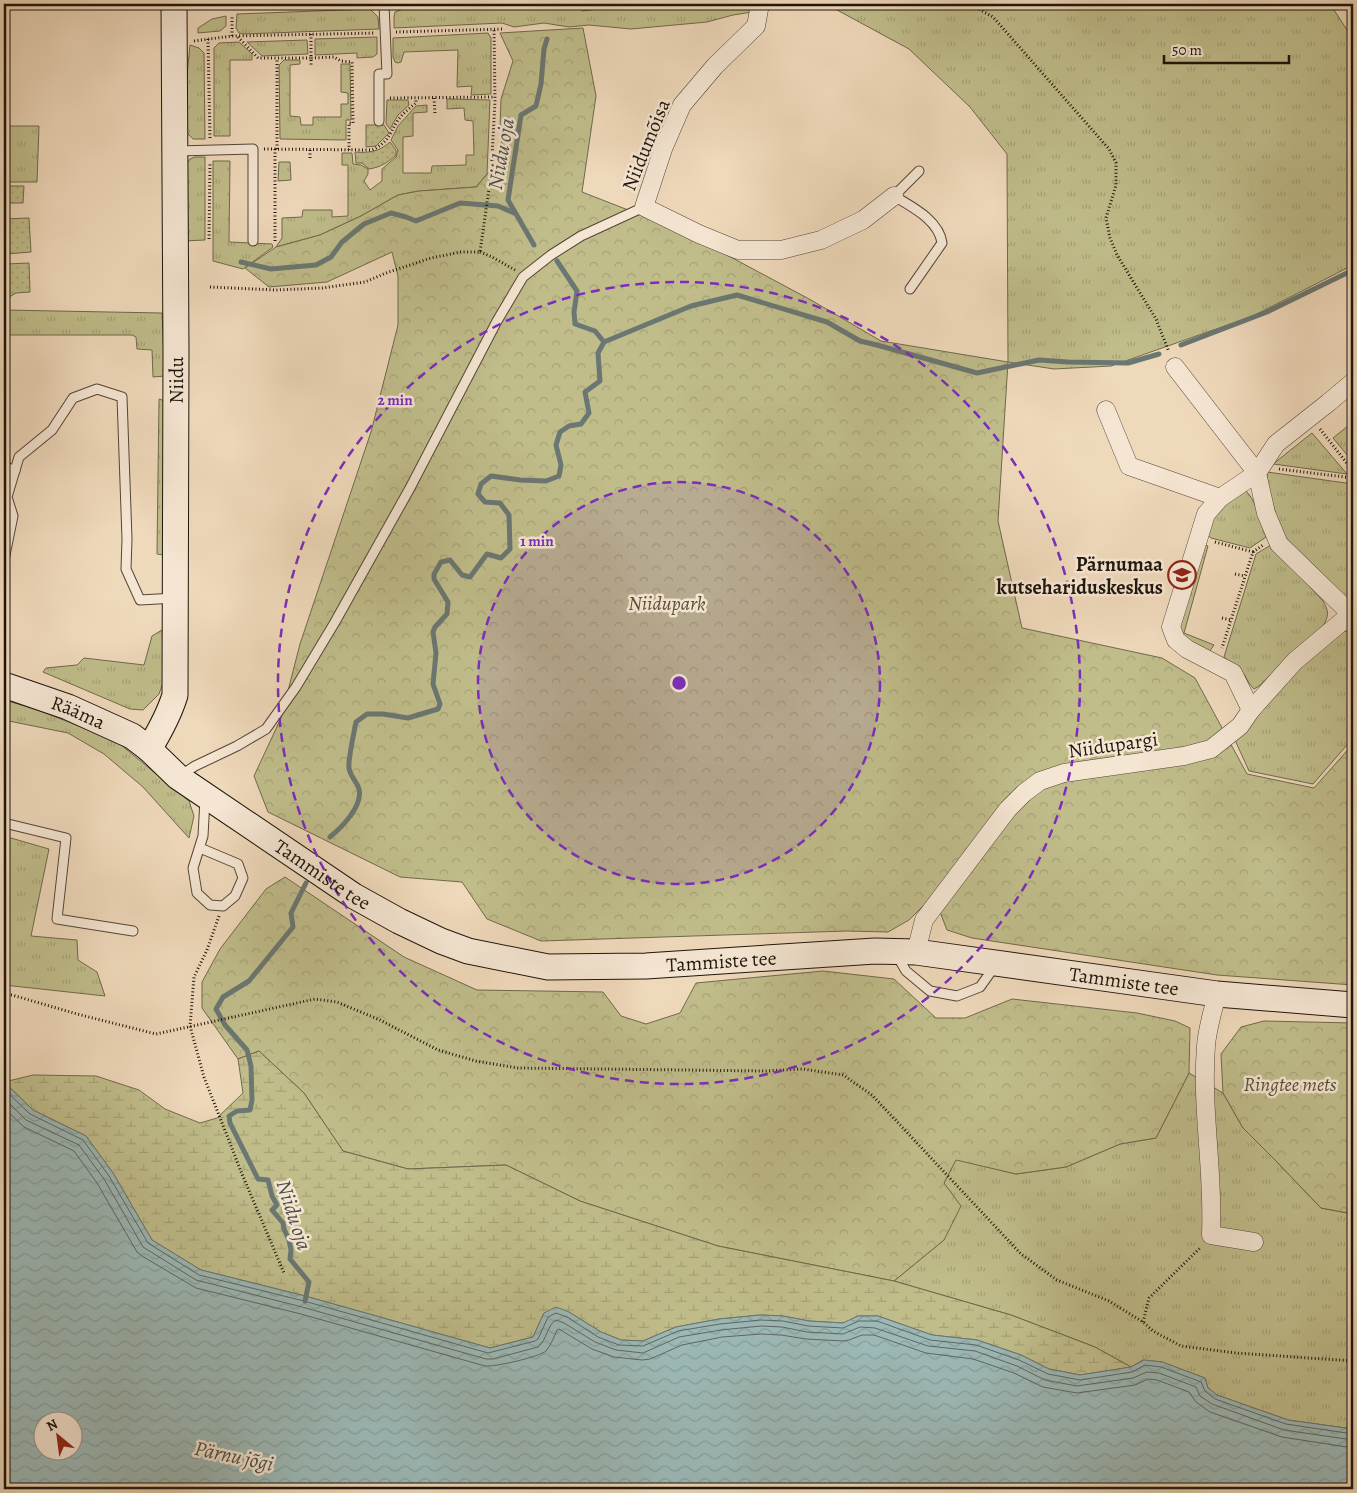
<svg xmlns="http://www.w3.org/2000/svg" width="1357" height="1493" viewBox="0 0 1357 1493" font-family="Alegreya,serif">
  <defs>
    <pattern id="grass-tufts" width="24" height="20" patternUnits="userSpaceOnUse" patternTransform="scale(1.25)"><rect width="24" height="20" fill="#c0bd8b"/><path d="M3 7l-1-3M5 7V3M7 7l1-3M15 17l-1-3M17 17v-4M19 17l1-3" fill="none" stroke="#a5a277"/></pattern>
    <pattern id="forest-crowns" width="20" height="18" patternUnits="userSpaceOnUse" patternTransform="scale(1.25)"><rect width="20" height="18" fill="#c0bd8b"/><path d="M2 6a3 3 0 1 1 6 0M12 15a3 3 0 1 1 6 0" fill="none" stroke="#a5a277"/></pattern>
    <pattern id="wetland-marsh" width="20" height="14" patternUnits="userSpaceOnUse" patternTransform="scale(1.25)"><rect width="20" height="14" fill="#c0bd8b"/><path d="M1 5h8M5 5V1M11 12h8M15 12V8" fill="none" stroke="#a5a277"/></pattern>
    <pattern id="park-dots" width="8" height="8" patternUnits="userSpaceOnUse" patternTransform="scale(1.25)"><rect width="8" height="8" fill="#c0bd8b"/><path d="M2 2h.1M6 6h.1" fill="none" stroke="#a5a277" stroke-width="1.8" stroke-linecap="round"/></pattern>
    <pattern id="water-waves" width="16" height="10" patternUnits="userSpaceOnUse" patternTransform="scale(1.25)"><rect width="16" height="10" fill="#9cb9b7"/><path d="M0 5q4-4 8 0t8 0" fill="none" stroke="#869e9c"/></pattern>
  </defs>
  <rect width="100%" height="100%" fill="#efd9bb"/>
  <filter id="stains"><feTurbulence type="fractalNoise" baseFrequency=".004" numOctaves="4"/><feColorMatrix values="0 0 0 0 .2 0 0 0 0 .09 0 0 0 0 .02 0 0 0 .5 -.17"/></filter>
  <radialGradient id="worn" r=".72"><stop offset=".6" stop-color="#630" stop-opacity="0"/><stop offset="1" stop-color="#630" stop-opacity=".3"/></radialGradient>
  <g fill="url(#grass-tufts)" stroke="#6f694b">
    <path d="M486,4H578L582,11L591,10L592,4H749L752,12L733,15L707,22L631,29L589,25L569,27L544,23L514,27L502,23L394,28V17L395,12L406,8Z"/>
    <path d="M826,4H1330L1353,39V265L1253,316L1111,366L1054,369L1008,362L1007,154L970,107L909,49Z"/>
    <path d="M370,9L378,17L379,29L243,34L239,33L236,28L237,14Z"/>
    <path d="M226,16V26L220,31L198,33V28L212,19Z"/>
    <path d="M488,33L491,38V94L471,95L472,86L457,87L458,50L404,52L401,62L398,63L395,62L393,57V38Z"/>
    <path d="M377,37V54L373,57L357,58V53L315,55V39Z"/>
    <path d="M307,40L308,54L262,56L247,42Z"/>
    <path d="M239,42L252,54V60H230V136H214V48L219,43Z"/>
    <path d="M190,45L199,48L204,53L205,139H193L186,132V86Z"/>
    <path d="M284,60H300V64L290,65V116L300,117L301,125H313V117H341V104H348V93L341,92V64H350L351,120H346V140L280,139L279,65Z"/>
    <path d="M447,99L490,100L487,174L476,187L419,191L398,195L361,216L320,235L276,247L282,238V218L302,217L303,210H332V217L348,216V165H342V153H352L353,164L361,165L368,169V174L364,181L370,190L382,181V169L396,157L398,150L391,140L398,126L416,106L427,105V112L413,113V136L403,137V173H431L432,166L466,165V155H474L473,121L465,120L464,108L447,109Z"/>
    <path d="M387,100H408L409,105L398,115L390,129L386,124Z"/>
    <path d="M4,126H39L37,182H4Z"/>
    <path d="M195,157H205V240L183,241L186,165L190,159Z"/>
    <path d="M213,161H230L229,242L272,244L273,247L243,269L213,261Z"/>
    <path d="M279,162H290L291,180L278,181Z"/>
    <path d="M4,310L162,313L165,376L153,377L152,350L137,349L136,337L132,335H4Z"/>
    <path d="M159,399L165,401L163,555L157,554Z"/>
    <path d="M1353,422V438L1349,441L1353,446V462L1333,438Z"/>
    <path d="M1312,433L1347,474L1273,464Z"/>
    <path d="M1267,472L1353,484V598H1347L1287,539L1280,528L1267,484Z"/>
    <path d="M1246,491C1256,500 1261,523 1266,537L1250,548L1211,538L1205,533L1213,513Z"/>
    <path d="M1202,544L1208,546L1184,633L1214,645L1209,652L1182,638L1176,626Z"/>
    <path d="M1271,545L1323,601C1329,611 1329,616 1323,626L1259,686L1254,689L1249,683L1244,674L1224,657L1256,554Z"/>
    <path d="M162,630L165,677L159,694L143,710L130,709L43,672L46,668L77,665L84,658L144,665L152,636Z"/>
    <path d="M1344,631L1353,633V644L1352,647L1353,648V738L1313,784L1249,771L1235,740C1271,704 1299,658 1344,631Z"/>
    <path d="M4,700L36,709L86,729L121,745L189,801L194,816L189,838L143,787L104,754L68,733L4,720Z"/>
    <path d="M4,836L49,849L31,936L77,940L78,960L97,972L105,996L4,985Z"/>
    <path d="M1189,1073L1223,1093L1243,1128L1275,1160L1321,1208L1353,1214V1429L1288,1420L1217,1395L1208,1388L1205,1378L1162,1362L1143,1360L1131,1367L1095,1347L1011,1315L894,1281L944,1240V1183L956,1159L1016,1174L1066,1167L1120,1144L1156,1138Z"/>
  </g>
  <g fill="url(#forest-crowns)" stroke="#6f694b">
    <path d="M583,28L596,96L582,192L682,231L811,300L881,341L1008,362L998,521L1022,628L1162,658L1195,678L1247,774L1314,788L1353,744V985L1217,975L972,938L947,930L940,912L927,902L909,920L888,932L847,931L541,941L487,919L462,882L400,877L268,812L254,776L281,718L300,644L371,432L398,325V276L392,252L327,282L269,287L245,268L276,247L320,235L361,216L398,195L419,191L476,187L496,164L503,153L500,127L501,99L513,61L500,33Z"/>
    <path d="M285,877L404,957L477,990L603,992L621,1016L646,1024L680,1013L696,983L823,971L894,979L936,1018H965L1012,999L1137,1013L1175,1021L1190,1028L1189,1073L1156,1138L1120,1144L1066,1167L1016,1174L956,1160L944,1183L961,1206L944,1240L894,1281L718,1246L580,1201L506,1165L408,1169L343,1151L304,1093L259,1051L238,1059L202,1008V982L220,949L266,889Z"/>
    <path d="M1264,1021L1353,1023V1214L1321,1208L1275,1160L1243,1128L1223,1093L1221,1054L1241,1027Z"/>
  </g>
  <path fill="url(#wetland-marsh)" stroke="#6f694b" d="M259,1051L304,1093L343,1151L408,1169L506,1165L580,1201L718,1246L894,1281L1011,1315L1095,1347L1131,1367L1080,1375L1049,1369L1021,1355L977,1340L932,1335L878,1316H858L844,1323L809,1321L783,1316L761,1315L719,1319L676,1327L643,1341L621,1340L601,1332L569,1312L544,1313L533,1337L490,1348L305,1296L201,1270L152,1240L113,1173L86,1136L33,1110L4,1082L33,1075L96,1076L139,1090L165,1109L200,1123L217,1118L243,1093L238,1059Z"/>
  <g fill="url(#park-dots)" stroke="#6f694b">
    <path d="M366,125H384L389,133L376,146L366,147Z"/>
    <path d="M390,142L396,150V155C387,163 381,167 369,169L362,163H356L355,152C369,153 379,152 390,142Z"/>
    <path d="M4,186H24L23,203H4V209Z"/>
    <path d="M29,218L31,252L6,254L8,235H4V219Z"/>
    <path d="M29,263L30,292L16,293L4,300V281L9,279L6,264Z"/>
  </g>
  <path fill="url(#water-waves)" stroke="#6a7772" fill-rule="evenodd" d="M4,1082L33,1110L86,1136L113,1173L152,1240L201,1270L305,1296L490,1348L533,1337L544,1313L556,1307L569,1312L601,1332L621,1340L643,1341L676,1327L719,1319L761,1315L783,1316L809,1321L843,1323L858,1316H878L932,1335L977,1340L1021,1355L1049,1369L1080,1375L1131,1367L1144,1360L1162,1362L1205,1378L1208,1388L1217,1395L1288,1420L1353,1429V1489H4ZM42,1420H72V1450H42Z"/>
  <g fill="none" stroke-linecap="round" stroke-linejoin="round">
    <g stroke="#5d6761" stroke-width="1">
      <path d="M4,1089L30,1114L83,1140L109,1176L148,1243L199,1275L304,1301L488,1353L535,1341L538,1339L548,1317L556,1313L567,1317L598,1337L619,1345L643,1346L678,1331L720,1324L761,1320L783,1321L808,1326L843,1328L859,1321H877L930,1340L976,1345L1019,1360L1048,1374L1080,1380L1132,1372L1145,1365L1161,1367L1201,1382L1205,1391L1215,1399L1286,1424L1353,1434"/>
      <path d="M4,1098L26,1120L79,1145L104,1179L143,1247L196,1280L302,1307L486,1359H493L538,1347C547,1340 547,1325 556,1320L564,1323L595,1342L616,1350L643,1353L679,1337L721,1330L761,1326L782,1327L807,1332L843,1334L860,1327L875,1328L928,1346L975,1351L1017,1366L1045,1380L1077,1386L1133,1378L1147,1372L1159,1373L1196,1387L1200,1396L1212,1404L1284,1430L1353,1440"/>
      <path d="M4,1108L24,1127L74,1151L97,1183L137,1252L142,1256L196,1288L301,1314L485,1366C495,1367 539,1357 546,1351C551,1345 554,1337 557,1330L559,1329L592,1349L614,1357L642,1360L650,1359L682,1345L722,1337L761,1334L781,1335L806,1339L843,1341L849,1340L862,1335H874L926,1353L973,1359L1014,1373L1043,1387L1077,1393L1135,1385L1148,1379L1157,1380L1189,1392L1196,1402L1210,1412L1282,1437L1353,1448"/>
    </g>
    <g stroke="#6a7772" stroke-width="5">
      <path d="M534,245L508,200L521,115L536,106L541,84L544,49L547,39"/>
      <path d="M241,262L271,269L316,265L331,257L342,242L364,224L391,213L406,217L416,221L460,203L498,206L514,213"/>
      <path d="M604,342L691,306L737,295L827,322L860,341L877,345L977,373L1039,360L1068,362L1128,363L1159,354"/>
      <path d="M1181,345L1267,312L1353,270"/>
      <path d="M330,837C342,827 363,806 359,789C357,782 350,776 349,768C348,759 354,733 356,722L367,714H383L408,718L438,709L440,704L433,684L436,653L433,632L435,627L447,614L448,602L434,579V574L441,562L450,560L462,575L470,577L487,554L501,558L510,549L509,515L500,503L485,502L478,494L481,484L491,476L520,480L546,481L559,476L561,465L556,445L560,432L569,426L581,424L589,413L585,392L600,381L598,353L604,342L595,331L575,324L574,312L577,291L557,261"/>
      <path d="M305,1301L309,1282L290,1259L291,1250L289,1240L284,1229L283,1223L272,1210L277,1205L272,1196L268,1180L258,1179L230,1123L229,1116L237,1111L250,1110L252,1100L251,1066L247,1050L225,1025L216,1009L223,997L249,981L293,927L291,913L306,883"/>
    </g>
    <defs>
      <g id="lane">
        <path d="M379,121V74H387L384,4"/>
        <path d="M177,151L253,149V241"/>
        <path d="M910,289L942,243C939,220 912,207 894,196L919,171"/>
        <path d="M4,466L15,471"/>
        <path d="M4,560L13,516L7,497L19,457L52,430L73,398L97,389L122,397L127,539L126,569L140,600L175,598"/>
        <path d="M181,775L195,766L237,746L266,729L296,687L335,622L410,488L497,321L523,277L551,255L581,236L644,207"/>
        <path d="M4,823L66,838L57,919L133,931"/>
        <path d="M200,848L238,864L243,878L235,896L223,906L210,905L197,893L193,868L203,836L205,799"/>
        <path d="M896,954L906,971L930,991L957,996L980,987L990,973V964"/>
      </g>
      <g id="street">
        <path d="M760,4L756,26L715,66L682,105L663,149L644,207L699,234L738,250H781L821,240L863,220L894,196"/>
        <path d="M1175,367L1257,473L1220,498L1206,514L1171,627L1176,640L1187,649L1233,673L1251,710"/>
        <path d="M1353,382L1328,403L1276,444L1257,473L1266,513L1279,544L1353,616"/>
        <path d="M1106,410L1129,466L1220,498"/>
        <path d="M916,952L924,920L992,830L1008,809L1024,793L1040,781L1064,773L1184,756L1211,749L1240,726L1251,710L1295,661L1351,614"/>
        <path d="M1217,994C1213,1011 1207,1029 1206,1046C1201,1109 1214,1172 1211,1235L1254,1242"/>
      </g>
      <g id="secondary">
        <path id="s1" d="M4,685L68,707L132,736L149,749L178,777L354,896L399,921L441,941L468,951L548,967L646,966L875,951L916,952L1217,994L1353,1005"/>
        <path id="s2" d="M149,749C160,731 169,715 175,695L176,352L174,4"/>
      </g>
    </defs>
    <use href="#lane" stroke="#524637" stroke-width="11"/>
    <use href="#street" stroke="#524637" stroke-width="19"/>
    <use href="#secondary" stroke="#1e150b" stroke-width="27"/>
    <g stroke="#1e150b" stroke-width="3" stroke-dasharray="1 2.5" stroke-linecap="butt">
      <path d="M970,4L993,17L1109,149L1116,163V185L1106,218L1110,238L1117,255L1156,319L1169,352"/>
      <path d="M396,32L503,29"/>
      <path d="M311,34V58L334,57L341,61L352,62L353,123H349V150"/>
      <path d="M232,36V16"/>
      <path d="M238,37L258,58H311V66"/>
      <path d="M208,39L210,139"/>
      <path d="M194,41L232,36L375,33"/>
      <path d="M390,98L495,97"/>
      <path d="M434,98L435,114"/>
      <path d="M264,149L372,150C389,142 389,134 398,120C403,113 410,108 416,103V98"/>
      <path d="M275,149V241"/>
      <path d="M277,149V58"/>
      <path d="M310,150V158"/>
      <path d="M209,239L210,163"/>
      <path d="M480,252L492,257L515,270"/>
      <path d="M210,287L276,290L322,288L365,282L386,273L431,258L461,252H480L491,175L495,101L494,29"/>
      <path d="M1320,429L1353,471"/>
      <path d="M1279,469L1353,478"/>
      <path d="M1215,542L1253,552L1222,648"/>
      <path d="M1253,552L1263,545"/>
      <path d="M1235,574L1245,576"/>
      <path d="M1222,618L1231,620"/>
      <path d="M219,916L207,950L194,977L190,1026L204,1077L242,1174L284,1273"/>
      <path d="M4,994L12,995L77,1014L156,1034L315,999L337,1002L380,1020L438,1050L476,1061L518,1068L765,1071L803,1069L843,1075L872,1095L1021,1254L1057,1280L1109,1301L1143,1322L1153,1331L1181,1346L1236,1353L1353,1361"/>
      <path d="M1143,1322L1149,1298L1201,1247"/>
    </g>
    <use href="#lane" stroke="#f5e6d3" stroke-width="9"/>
    <use href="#street" stroke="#f5e6d3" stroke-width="18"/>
    <use href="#secondary" stroke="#f5e6d3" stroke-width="25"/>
  </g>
  <circle cx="679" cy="683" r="201" fill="#7b2cbf" fill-opacity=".12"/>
  <g fill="none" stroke="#7b2cbf" stroke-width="2.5" stroke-dasharray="9 6">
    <circle cx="679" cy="683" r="201"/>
    <circle cx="679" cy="683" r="401"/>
  </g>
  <defs>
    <symbol id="school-ring" viewBox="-11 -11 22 22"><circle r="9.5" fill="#f5e6d3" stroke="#8f2418" stroke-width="1.5"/><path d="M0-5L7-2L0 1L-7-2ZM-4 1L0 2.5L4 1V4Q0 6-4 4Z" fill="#8f2418"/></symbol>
  </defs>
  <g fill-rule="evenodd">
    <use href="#school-ring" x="1166" y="559" width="32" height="32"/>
  </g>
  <g text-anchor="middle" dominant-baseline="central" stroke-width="5" stroke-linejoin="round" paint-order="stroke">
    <g font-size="20" fill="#1e150b" stroke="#f5e6d3">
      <text transform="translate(646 145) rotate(-68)">Niidumõisa</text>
      <text stroke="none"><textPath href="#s2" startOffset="375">Niidu</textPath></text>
      <text stroke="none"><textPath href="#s1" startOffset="79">Rääma</textPath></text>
      <text transform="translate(1113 745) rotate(-8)">Niidupargi</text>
      <text stroke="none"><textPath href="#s1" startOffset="374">Tammiste tee</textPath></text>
      <text stroke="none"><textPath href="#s1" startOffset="794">Tammiste tee</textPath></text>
      <text stroke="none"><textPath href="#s1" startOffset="1199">Tammiste tee</textPath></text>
    </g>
    <g font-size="20" font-weight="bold" fill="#1e150b" stroke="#f5e6d3" text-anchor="end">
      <text x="1163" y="564">Pärnumaa<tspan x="1163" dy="23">kutsehariduskeskus</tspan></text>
    </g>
    <g font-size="20" font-style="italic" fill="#575038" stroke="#f5e6d3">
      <text x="667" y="603">Niidupark</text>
      <text x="1290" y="1084">Ringtee mets</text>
    </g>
    <g font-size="21" font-style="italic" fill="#4a4e47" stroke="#f5e6d3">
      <text transform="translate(501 154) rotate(-80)">Niidu oja</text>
      <text transform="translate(294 1215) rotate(72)">Niidu oja</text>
      <text transform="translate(234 1456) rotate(12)">Pärnu jõgi</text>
    </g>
  </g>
  <circle cx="679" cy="683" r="8" fill="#7b2cbf" stroke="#f5e6d3" stroke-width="2.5"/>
  <g font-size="15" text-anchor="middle" font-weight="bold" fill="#7b2cbf" stroke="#f5e6d3" stroke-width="5" stroke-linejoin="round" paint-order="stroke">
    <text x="395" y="405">2 min</text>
    <text x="537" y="546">1 min</text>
  </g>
  <rect width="1357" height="1493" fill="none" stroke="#efd9bb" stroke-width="20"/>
  <rect x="5" y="5" width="1347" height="1483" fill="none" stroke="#1e150b" stroke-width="2.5"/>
  <rect x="10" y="10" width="1337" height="1473" fill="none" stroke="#1e150b"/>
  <g transform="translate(58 1436) rotate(331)"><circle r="24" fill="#f5e6d3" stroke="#9f9283"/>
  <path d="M0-4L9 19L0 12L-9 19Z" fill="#8f2418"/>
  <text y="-8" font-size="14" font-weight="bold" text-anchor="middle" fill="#1e150b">N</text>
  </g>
  <path d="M1164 55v8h125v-8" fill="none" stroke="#1e150b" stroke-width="2.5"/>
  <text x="1172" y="55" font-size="15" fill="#1e150b" stroke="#f5e6d3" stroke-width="4" paint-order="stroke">50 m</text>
  <rect width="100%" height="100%" filter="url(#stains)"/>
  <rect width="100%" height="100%" fill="url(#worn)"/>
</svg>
